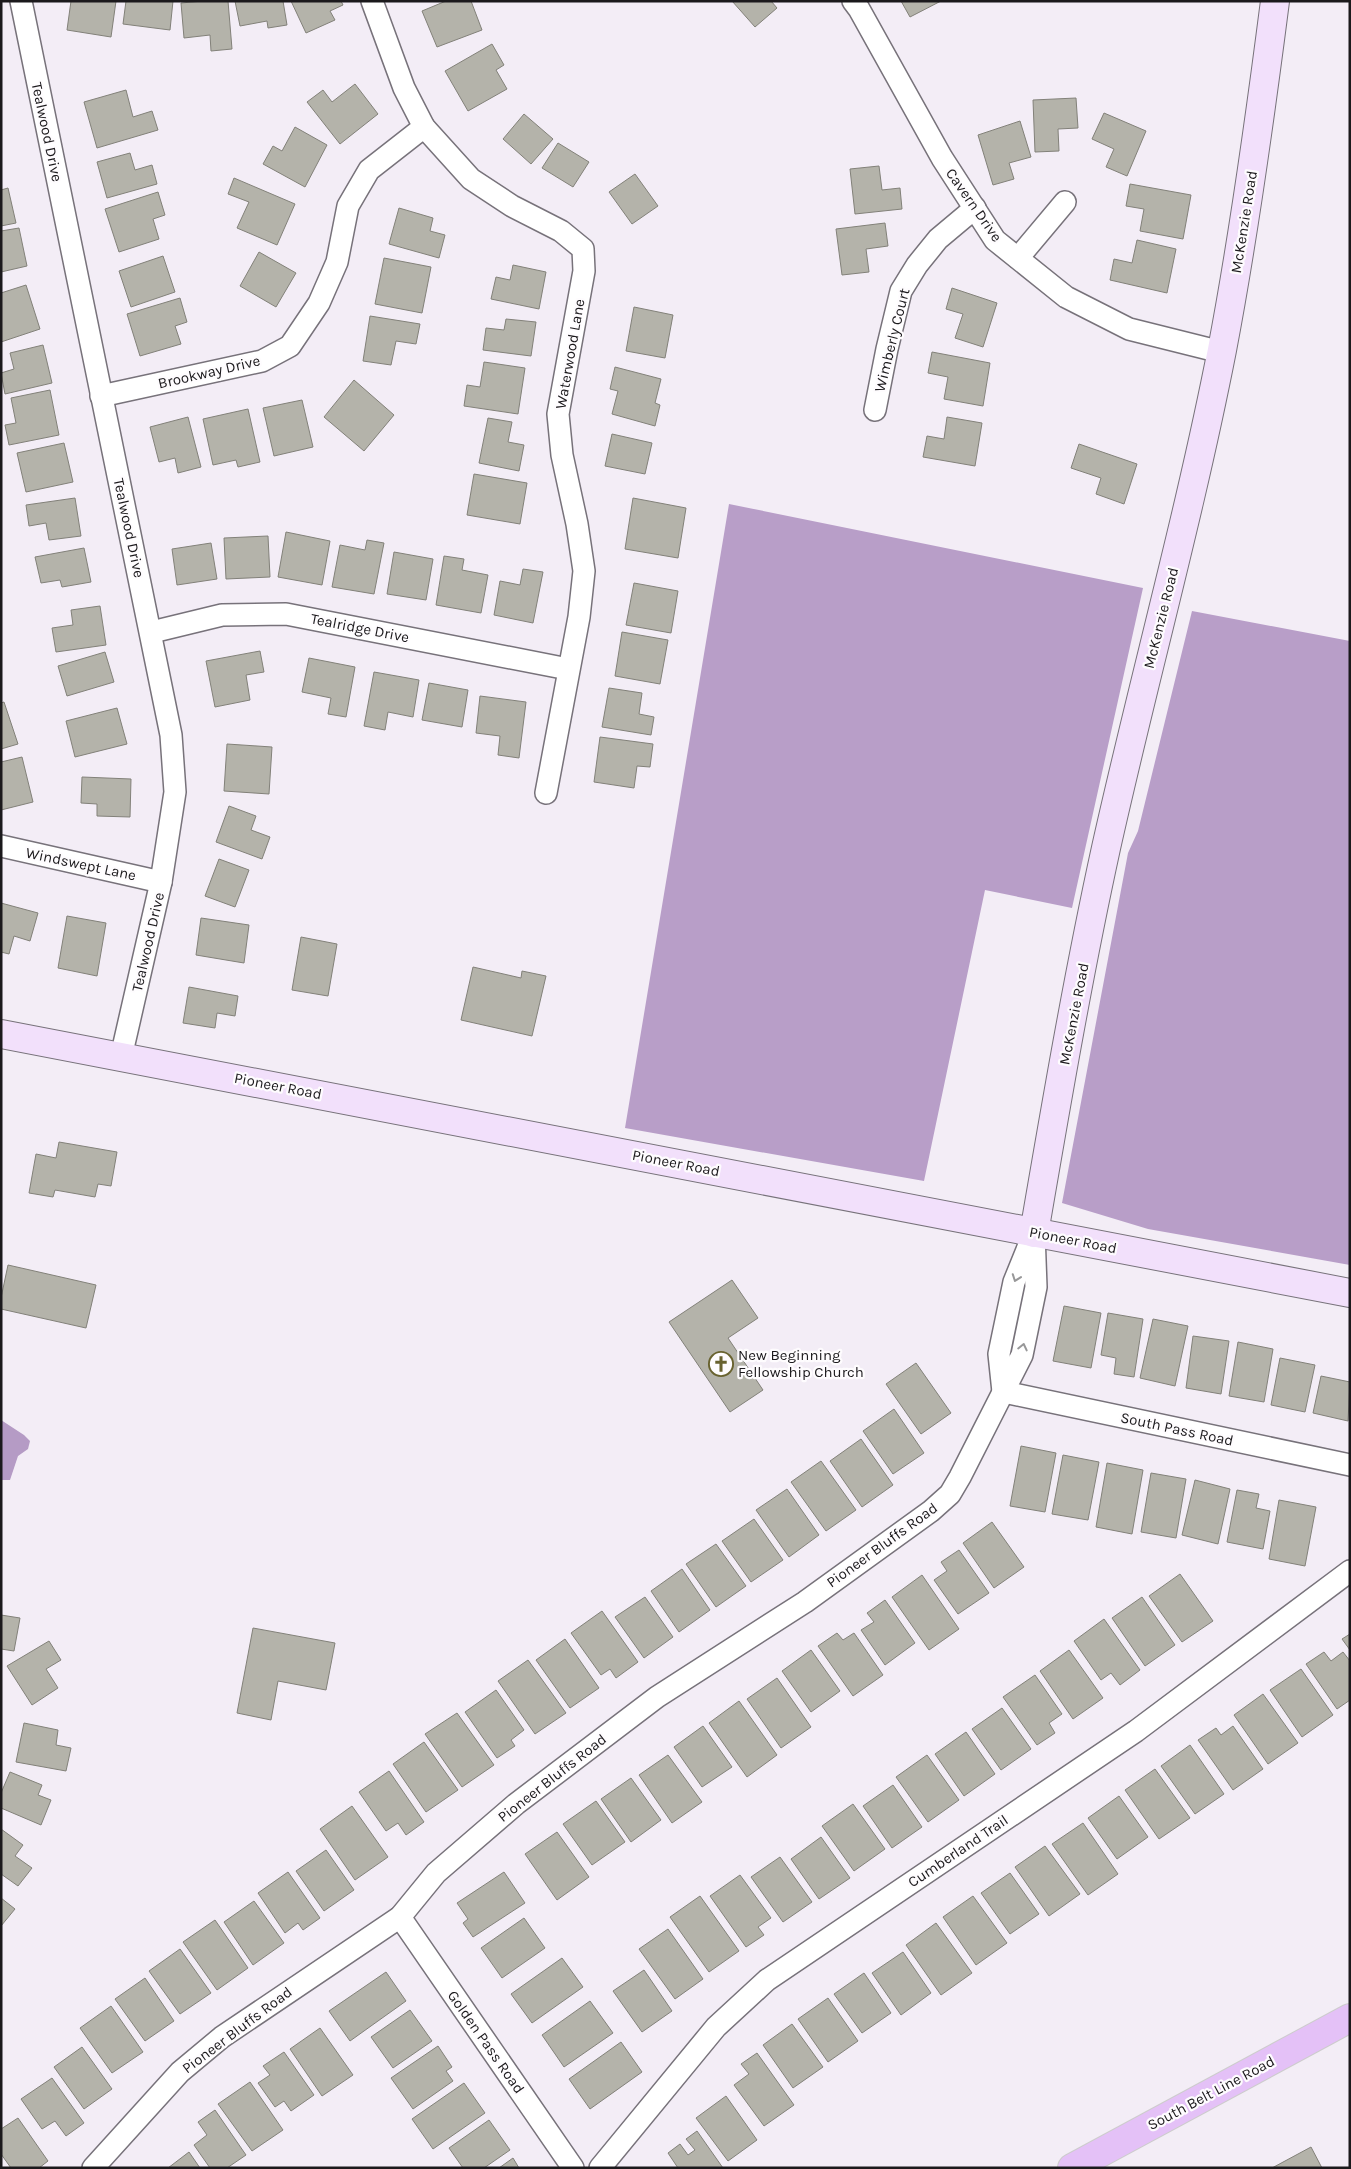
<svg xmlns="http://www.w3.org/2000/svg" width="1351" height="2169" viewBox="0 0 1351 2169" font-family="Karla,sans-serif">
  <rect width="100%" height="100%" fill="#f3edf6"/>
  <g fill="#b89ec8">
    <path d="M729,504L1143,588L1072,908L985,890L924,1181L625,1128Z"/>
    <path d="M1192,611L1350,641V1265L1148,1229L1062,1203L1128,853L1138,831Z"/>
  </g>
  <path fill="#b59bc5" d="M1,1420L24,1435L30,1441L28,1449L18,1456L10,1480H1Z"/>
  <g fill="#b4b3aa" stroke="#828179">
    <path d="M71,1H116L111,37L67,30Z"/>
    <path d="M126,1H173L170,30L123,24Z"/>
    <path d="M203,1H228L232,49L211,51L210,35L184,38L181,3Z"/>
    <path d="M235,1H283L287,25L268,28L267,21L240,26Z"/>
    <path d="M291,1H341L343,5L330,11L335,20L306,33Z"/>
    <path d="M446,1H471L482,30L437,47L422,11Z"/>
    <path d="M732,1H771L777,8L755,27Z"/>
    <path d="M901,1H941L910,17Z"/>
    <path d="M492,44L504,65L496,70L507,89L468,111L445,71Z"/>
    <path d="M355,84L378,114L340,144L307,102L323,90L332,102Z"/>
    <path d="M126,90L133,117L152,111L158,130L97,148L84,102Z"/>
    <path d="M1076,98L1078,128L1058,129L1059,151L1035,152L1033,100Z"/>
    <path d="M1104,113L1146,131L1127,176L1106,167L1114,149L1092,139Z"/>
    <path d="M524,114L553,139L531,164L503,139Z"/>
    <path d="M1020,121L1031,157L1009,163L1014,179L993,185L978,135Z"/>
    <path d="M295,127L327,145L305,187L263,164L273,146L282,151Z"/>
    <path d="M558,143L589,162L573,187L542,168Z"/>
    <path d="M130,153L135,170L152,165L157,184L107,198L97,162Z"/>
    <path d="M879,166L882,190L900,188L902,209L855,214L850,169Z"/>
    <path d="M635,174L658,206L632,224L609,192Z"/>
    <path d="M234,178L295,204L277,245L237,228L249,202L228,194Z"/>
    <path d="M1130,184L1191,195L1183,239L1140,231L1144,209L1126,206Z"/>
    <path d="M8,188L16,223L1,226V190Z"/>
    <path d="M158,192L165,215L153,219L159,239L119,252L105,209Z"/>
    <path d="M399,208L433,218L430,231L445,235L439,258L389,244Z"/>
    <path d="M885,223L888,246L866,249L869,272L842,275L836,229Z"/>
    <path d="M19,228L27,266L1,272V231Z"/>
    <path d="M1137,240L1176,249L1167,293L1110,280L1114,259L1132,263Z"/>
    <path d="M259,252L296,273L276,307L240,286Z"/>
    <path d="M163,256L175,292L131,307L119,271Z"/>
    <path d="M384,258L431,267L422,313L375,304Z"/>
    <path d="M513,265L546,272L539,309L491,299L496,277L510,280Z"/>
    <path d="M26,285L40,329L1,342V293Z"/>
    <path d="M952,288L997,303L983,347L955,338L963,314L946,309Z"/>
    <path d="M180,298L187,322L175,326L181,344L140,356L127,314Z"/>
    <path d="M634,307L673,315L665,358L626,351Z"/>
    <path d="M370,316L420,324L416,344L396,341L391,365L363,361Z"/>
    <path d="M506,319L536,322L531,356L483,350L486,328L504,330Z"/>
    <path d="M43,345L52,383L5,394L1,373L14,369L10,353Z"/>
    <path d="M932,352L990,363L983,406L944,399L948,377L928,373Z"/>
    <path d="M484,362L525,368L518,414L464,406L467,385L480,387Z"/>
    <path d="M615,367L661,379L655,403L660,405L655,426L612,414L618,391L610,389Z"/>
    <path d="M354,380L394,415L364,451L324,417Z"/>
    <path d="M50,390L59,435L9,445L5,425L16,423L11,398Z"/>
    <path d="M302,400L313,447L274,456L263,408Z"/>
    <path d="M248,409L260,462L238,467L236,460L213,465L203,419Z"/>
    <path d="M188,417L201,467L178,473L175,458L159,462L150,427Z"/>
    <path d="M947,417L982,423L975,466L923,457L927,436L944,439Z"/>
    <path d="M488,418L512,422L508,442L524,445L519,471L479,463Z"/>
    <path d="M612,434L652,443L645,474L605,466Z"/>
    <path d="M64,443L73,482L26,492L17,453Z"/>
    <path d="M1079,444L1137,464L1124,504L1096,494L1101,478L1071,468Z"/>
    <path d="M474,474L527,483L520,524L467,515Z"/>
    <path d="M75,498L81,536L49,540L46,523L29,526L26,505Z"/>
    <path d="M633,498L686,508L678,558L625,549Z"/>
    <path d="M286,532L330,541L322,585L278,577Z"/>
    <path d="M268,536L270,577L226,579L224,538Z"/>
    <path d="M367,540L384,543L374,594L332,587L340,545L365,550Z"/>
    <path d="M211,543L217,579L177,585L172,549Z"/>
    <path d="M84,548L91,582L62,587L60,580L41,583L35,557Z"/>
    <path d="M394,552L433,559L426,600L387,594Z"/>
    <path d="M444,556L464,559L462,570L488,575L481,613L436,605Z"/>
    <path d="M523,569L543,572L533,623L494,615L500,581L520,585Z"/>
    <path d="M634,583L678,591L671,633L626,625Z"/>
    <path d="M100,606L106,645L56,652L52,628L73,625L71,610Z"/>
    <path d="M622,632L668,640L660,684L615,676Z"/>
    <path d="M260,651L264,672L246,675L250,700L215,707L206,661Z"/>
    <path d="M105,652L114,682L67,696L58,666Z"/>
    <path d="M309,658L355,667L346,717L328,714L331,698L302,692Z"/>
    <path d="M374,672L419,680L413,717L388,712L385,730L364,726Z"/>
    <path d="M429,683L468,690L462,727L422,720Z"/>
    <path d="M609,688L642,693L639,714L654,717L651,735L602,727Z"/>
    <path d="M480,696L526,702L519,758L498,755L500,736L476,733Z"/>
    <path d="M4,702L18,744L1,749V703Z"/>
    <path d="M117,708L127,744L75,757L66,721Z"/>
    <path d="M600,737L653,744L650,767L637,766L634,788L594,782Z"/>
    <path d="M227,744L272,747L269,794L224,791Z"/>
    <path d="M22,757L33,802L1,810V762Z"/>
    <path d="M82,777L131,779L130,817L97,816V804L81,803Z"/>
    <path d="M229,806L256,816L251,830L270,837L262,859L216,842Z"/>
    <path d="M219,859L249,870L235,907L205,896Z"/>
    <path d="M1,903L38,913L30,941L14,936L9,954L1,952Z"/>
    <path d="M67,916L106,923L97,976L58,968Z"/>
    <path d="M201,918L249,925L244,963L196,955Z"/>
    <path d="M301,937L337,944L328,996L292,990Z"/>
    <path d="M473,967L521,978L522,971L546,976L532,1036L461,1020Z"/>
    <path d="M189,987L238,996L235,1016L217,1013L215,1028L183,1023Z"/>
    <path d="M59,1142L117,1152L111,1186L98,1184L95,1197L55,1190L53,1197L29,1193L36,1154L56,1158Z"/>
    <path d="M8,1265L96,1285L86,1328L1,1309V1298Z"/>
    <path d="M732,1280L758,1318L728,1338L763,1390L730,1412L669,1322Z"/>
    <path d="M1064,1306L1101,1313L1091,1368L1053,1361Z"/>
    <path d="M1108,1313L1143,1319L1134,1377L1114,1374L1116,1358L1101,1355Z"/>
    <path d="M1153,1319L1188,1326L1175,1386L1140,1378Z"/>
    <path d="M1193,1336L1229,1341L1221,1394L1186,1388Z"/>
    <path d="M1238,1342L1273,1349L1264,1402L1229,1396Z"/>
    <path d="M1280,1358L1315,1365L1305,1412L1271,1405Z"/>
    <path d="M916,1363L951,1413L921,1434L886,1384Z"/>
    <path d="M1321,1376L1350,1382L1348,1421L1313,1413Z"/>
    <path d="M894,1409L924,1453L893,1474L863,1431Z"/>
    <path d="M861,1439L893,1485L862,1507L830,1461Z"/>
    <path d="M1021,1446L1056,1453L1045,1512L1010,1506Z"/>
    <path d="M1063,1455L1099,1462L1088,1520L1052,1514Z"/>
    <path d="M821,1461L856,1510L826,1531L791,1482Z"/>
    <path d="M1107,1463L1143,1470L1132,1534L1096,1527Z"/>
    <path d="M1151,1473L1186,1479L1176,1538L1141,1532Z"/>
    <path d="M1195,1480L1230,1489L1218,1544L1182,1535Z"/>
    <path d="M787,1489L819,1535L789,1557L756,1510Z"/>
    <path d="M1237,1490L1259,1494L1256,1508L1270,1511L1263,1549L1227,1542Z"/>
    <path d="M1279,1500L1316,1507L1305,1566L1269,1559Z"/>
    <path d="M754,1519L783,1560L751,1582L722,1541Z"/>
    <path d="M992,1522L1024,1567L994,1588L963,1543Z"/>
    <path d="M716,1544L746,1586L716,1607L686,1564Z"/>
    <path d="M959,1550L989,1593L958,1614L934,1580L947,1571L941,1562Z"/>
    <path d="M682,1569L710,1610L679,1632L651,1591Z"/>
    <path d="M1180,1574L1213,1621L1182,1642L1149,1596Z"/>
    <path d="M922,1575L959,1629L929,1650L892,1597Z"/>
    <path d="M645,1597L673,1637L644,1658L615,1617Z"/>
    <path d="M1142,1597L1175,1645L1145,1666L1112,1618Z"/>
    <path d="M885,1600L915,1643L885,1665L861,1630L874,1622L867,1613Z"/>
    <path d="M602,1611L638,1662L616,1678L610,1669L601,1675L571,1633Z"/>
    <path d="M1,1615L20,1618L14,1651L1,1649Z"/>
    <path d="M1104,1619L1140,1670L1120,1685L1111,1673L1101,1680L1074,1641Z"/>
    <path d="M253,1628L335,1643L326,1690L278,1681L271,1720L237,1713Z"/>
    <path d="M837,1633L843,1640L854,1633L883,1675L853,1696L818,1646Z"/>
    <path d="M1350,1634V1650L1342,1639Z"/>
    <path d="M565,1639L599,1688L570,1708L536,1660Z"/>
    <path d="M49,1641L61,1660L46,1669L58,1688L32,1705L7,1666Z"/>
    <path d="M811,1650L840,1691L811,1712L782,1671Z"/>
    <path d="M1069,1650L1103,1698L1073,1719L1040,1671Z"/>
    <path d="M1324,1652L1331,1661L1343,1652L1350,1661V1700L1337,1709L1306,1664Z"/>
    <path d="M528,1660L566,1713L535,1734L498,1681Z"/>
    <path d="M1301,1669L1333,1715L1302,1737L1270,1690Z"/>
    <path d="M1035,1675L1062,1714L1049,1723L1055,1733L1037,1745L1003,1697Z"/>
    <path d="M777,1678L811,1727L781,1748L747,1699Z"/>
    <path d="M496,1690L524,1730L511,1740L515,1746L497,1758L465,1712Z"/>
    <path d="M1263,1694L1298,1743L1268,1764L1234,1715Z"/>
    <path d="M739,1701L777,1755L747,1777L709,1723Z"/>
    <path d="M1002,1708L1031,1749L1001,1770L972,1729Z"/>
    <path d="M457,1713L494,1765L462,1787L425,1734Z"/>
    <path d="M24,1723L58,1730L56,1745L71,1748L66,1771L16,1762Z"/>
    <path d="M703,1726L732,1767L702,1787L674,1747Z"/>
    <path d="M1233,1726L1263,1769L1233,1790L1198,1740L1216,1728L1221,1735Z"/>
    <path d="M966,1732L995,1774L964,1796L935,1754Z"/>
    <path d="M424,1742L458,1790L426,1812L393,1764Z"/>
    <path d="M1190,1745L1224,1794L1195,1814L1161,1766Z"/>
    <path d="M668,1755L702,1802L672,1823L639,1775Z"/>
    <path d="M927,1755L959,1800L928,1822L896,1777Z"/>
    <path d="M1155,1769L1190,1818L1159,1839L1125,1790Z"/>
    <path d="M389,1771L424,1822L406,1835L398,1823L386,1831L359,1792Z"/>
    <path d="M10,1772L42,1785L38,1795L51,1800L41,1825L1,1808V1793Z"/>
    <path d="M631,1778L661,1820L631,1842L601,1799Z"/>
    <path d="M893,1785L922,1827L892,1848L863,1806Z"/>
    <path d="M1119,1796L1148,1837L1117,1859L1088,1818Z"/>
    <path d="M596,1801L625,1842L592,1865L563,1824Z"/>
    <path d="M853,1804L885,1849L854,1871L822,1826Z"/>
    <path d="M352,1806L388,1857L355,1880L320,1829Z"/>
    <path d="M1083,1823L1118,1874L1088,1895L1052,1844Z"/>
    <path d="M1,1829L23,1845L15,1856L32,1868L18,1886L1,1874Z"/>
    <path d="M557,1832L589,1877L557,1900L525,1854Z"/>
    <path d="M821,1837L850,1878L819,1899L791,1859Z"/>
    <path d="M1045,1846L1080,1894L1049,1916L1015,1867Z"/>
    <path d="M326,1850L354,1890L324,1911L296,1871Z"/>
    <path d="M780,1857L812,1902L783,1922L751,1877Z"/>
    <path d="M288,1872L320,1918L303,1930L298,1923L285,1933L258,1893Z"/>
    <path d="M504,1872L525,1903L473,1937L463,1923L468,1919L457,1903Z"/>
    <path d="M1010,1873L1039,1914L1010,1934L981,1893Z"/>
    <path d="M740,1875L771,1918L758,1927L764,1935L746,1947L710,1896Z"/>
    <path d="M700,1896L739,1951L709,1972L670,1917Z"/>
    <path d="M973,1896L1007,1943L976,1965L943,1917Z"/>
    <path d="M1,1898L15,1909L1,1926Z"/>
    <path d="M254,1901L284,1943L253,1965L224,1922Z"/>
    <path d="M524,1918L545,1948L502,1978L481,1948Z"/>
    <path d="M215,1920L248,1968L217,1990L183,1942Z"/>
    <path d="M936,1923L972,1973L941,1995L906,1945Z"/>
    <path d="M668,1929L703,1979L675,1999L639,1949Z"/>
    <path d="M180,1949L211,1993L180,2014L149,1971Z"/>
    <path d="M903,1952L931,1993L901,2015L872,1973Z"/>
    <path d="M562,1958L583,1987L532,2023L511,1994Z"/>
    <path d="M644,1970L672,2011L642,2032L613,1991Z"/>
    <path d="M386,1972L406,2001L350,2041L329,2011Z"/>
    <path d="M864,1973L891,2013L862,2033L834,1994Z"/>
    <path d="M145,1978L174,2021L145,2041L115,1999Z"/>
    <path d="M828,1998L858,2041L828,2062L798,2019Z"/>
    <path d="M590,2001L613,2033L564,2067L542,2035Z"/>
    <path d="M111,2006L143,2052L112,2073L80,2028Z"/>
    <path d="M410,2010L432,2041L393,2068L371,2037Z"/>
    <path d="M792,2024L823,2067L793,2088L763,2045Z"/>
    <path d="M320,2028L353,2075L322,2096L290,2049Z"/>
    <path d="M621,2042L642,2072L590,2109L569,2079Z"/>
    <path d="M438,2046L452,2067L446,2071L453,2081L413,2109L391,2078Z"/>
    <path d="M82,2047L112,2089L84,2109L54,2067Z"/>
    <path d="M284,2052L314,2095L291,2111L284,2101L275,2107L258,2083L270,2075L263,2066Z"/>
    <path d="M757,2053L794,2105L764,2126L734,2085L749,2074L741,2064Z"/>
    <path d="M52,2078L84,2123L66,2136L55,2121L42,2129L21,2099Z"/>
    <path d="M250,2082L283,2130L252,2151L218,2104Z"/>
    <path d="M464,2083L485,2113L433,2149L412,2119Z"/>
    <path d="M726,2096L757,2140L728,2161L696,2118Z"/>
    <path d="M215,2110L246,2155L227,2168H210L194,2145L207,2135L198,2122Z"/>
    <path d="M18,2118L48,2161L39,2168H11L1,2154V2129Z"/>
    <path d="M489,2120L510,2150L484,2168H463L449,2148Z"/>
    <path d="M697,2131L723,2168H678L668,2153L680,2144L688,2155L695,2150L686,2139Z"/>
    <path d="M1311,2147L1322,2168H1272Z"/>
    <path d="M189,2152L200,2168H168Z"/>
    <path d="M513,2158L519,2168H499Z"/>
  </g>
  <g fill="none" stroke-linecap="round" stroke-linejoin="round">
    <defs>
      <g id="street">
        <path d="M21,1L171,735L175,792L161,882L121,1057"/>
        <path d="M372,1L404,88L424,127L471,179L512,206L561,231L583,249L584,271L558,414L562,455L577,524L584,571L579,617L546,793"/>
        <path d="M853,1L859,9L942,158L995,240L1066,297L1129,329L1221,352"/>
        <path d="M1018,258L1065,202"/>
        <path d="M101,396L262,361L290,346L319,303L337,262L348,206L369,170L424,127"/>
        <path d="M875,410L887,349L901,291L917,265L938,239L975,208"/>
        <path d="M152,632L222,615L286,614L568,669"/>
        <path d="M1,846L161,882"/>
        <path d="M1003,1392L999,1354L1014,1282L1031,1240"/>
        <path d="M1004,1392L1350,1465"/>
        <path d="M400,1917L573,2168"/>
        <path d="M93,2168L180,2072L222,2037L400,1917L436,1873L516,1804L657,1697L805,1602L931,1511L950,1494L960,1477L1022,1355L1036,1287L1034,1233"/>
        <path d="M600,2168L716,2027L767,1980L1136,1731L1350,1571"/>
      </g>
      <g id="secondary">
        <path d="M1,1034L1350,1293"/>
        <path d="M1034,1233C1056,1105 1078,976 1106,848C1143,682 1189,518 1222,350C1244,235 1260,118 1275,1"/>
      </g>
      <path id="primary" d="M1072,2168L1350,2018"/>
    </defs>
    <use href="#street" stroke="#77727a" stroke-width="24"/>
    <use href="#secondary" stroke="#77727a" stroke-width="30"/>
    <use href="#primary" stroke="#cdcccd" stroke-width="30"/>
    <use href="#street" stroke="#fff" stroke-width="21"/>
    <use href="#secondary" stroke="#f2e0fb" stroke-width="28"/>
    <use href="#primary" stroke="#e4c1f7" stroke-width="28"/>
  </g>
  <defs><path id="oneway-chevron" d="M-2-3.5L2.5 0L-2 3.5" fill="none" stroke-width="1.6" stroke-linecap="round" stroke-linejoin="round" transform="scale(1.25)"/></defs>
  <g stroke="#989899">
    <use href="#oneway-chevron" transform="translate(1016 1278) rotate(110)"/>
    <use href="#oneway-chevron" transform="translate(1023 1347) rotate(-77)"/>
  </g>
  <defs>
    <symbol id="church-ring" viewBox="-11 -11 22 22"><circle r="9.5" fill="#fefcfe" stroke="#68622f" stroke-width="1.5"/><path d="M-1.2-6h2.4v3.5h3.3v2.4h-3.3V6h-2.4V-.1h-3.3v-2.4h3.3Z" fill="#68622f"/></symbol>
  </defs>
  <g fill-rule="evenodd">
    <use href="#church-ring" x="707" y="1350" width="28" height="28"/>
  </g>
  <g text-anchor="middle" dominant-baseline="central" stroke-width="4.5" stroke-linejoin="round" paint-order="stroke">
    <g font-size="15" fill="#1b191c" stroke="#fefcfe">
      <text transform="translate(47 132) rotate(78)">Tealwood Drive</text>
      <text transform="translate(974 205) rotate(55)">Cavern Drive</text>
      <text transform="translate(1244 222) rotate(-81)">McKenzie Road</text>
      <text transform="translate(892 340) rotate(-76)">Wimberly Court</text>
      <text transform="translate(570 354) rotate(-80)">Waterwood Lane</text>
      <text transform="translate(209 372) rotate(-13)">Brookway Drive</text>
      <text transform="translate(129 528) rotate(78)">Tealwood Drive</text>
      <text transform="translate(1161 618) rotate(-76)">McKenzie Road</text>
      <text transform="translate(360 628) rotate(11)">Tealridge Drive</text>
      <text transform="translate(81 864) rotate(12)">Windswept Lane</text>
      <text transform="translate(148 942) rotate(-77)">Tealwood Drive</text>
      <text transform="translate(1074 1014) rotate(-79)">McKenzie Road</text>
      <text transform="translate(278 1086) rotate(11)">Pioneer Road</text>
      <text transform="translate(676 1163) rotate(11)">Pioneer Road</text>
      <text transform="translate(1073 1240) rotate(11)">Pioneer Road</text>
      <text transform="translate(1177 1429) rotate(12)">South Pass Road</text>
      <text transform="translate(882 1545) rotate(-36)">Pioneer Bluffs Road</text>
      <text transform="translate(552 1778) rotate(-38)">Pioneer Bluffs Road</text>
      <text transform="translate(958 1851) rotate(-34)">Cumberland Trail</text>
      <text transform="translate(237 2030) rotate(-37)">Pioneer Bluffs Road</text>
      <text transform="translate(486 2042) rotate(55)">Golden Pass Road</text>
      <text transform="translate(1211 2093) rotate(-28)">South Belt Line Road</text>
    </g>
    <g font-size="15" fill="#1b191c" stroke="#fefcfe" text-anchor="start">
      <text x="738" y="1355">New Beginning<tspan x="738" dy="17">Fellowship Church</tspan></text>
    </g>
  </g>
  <rect width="1351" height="2169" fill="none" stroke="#1b191c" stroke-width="5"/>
</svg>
